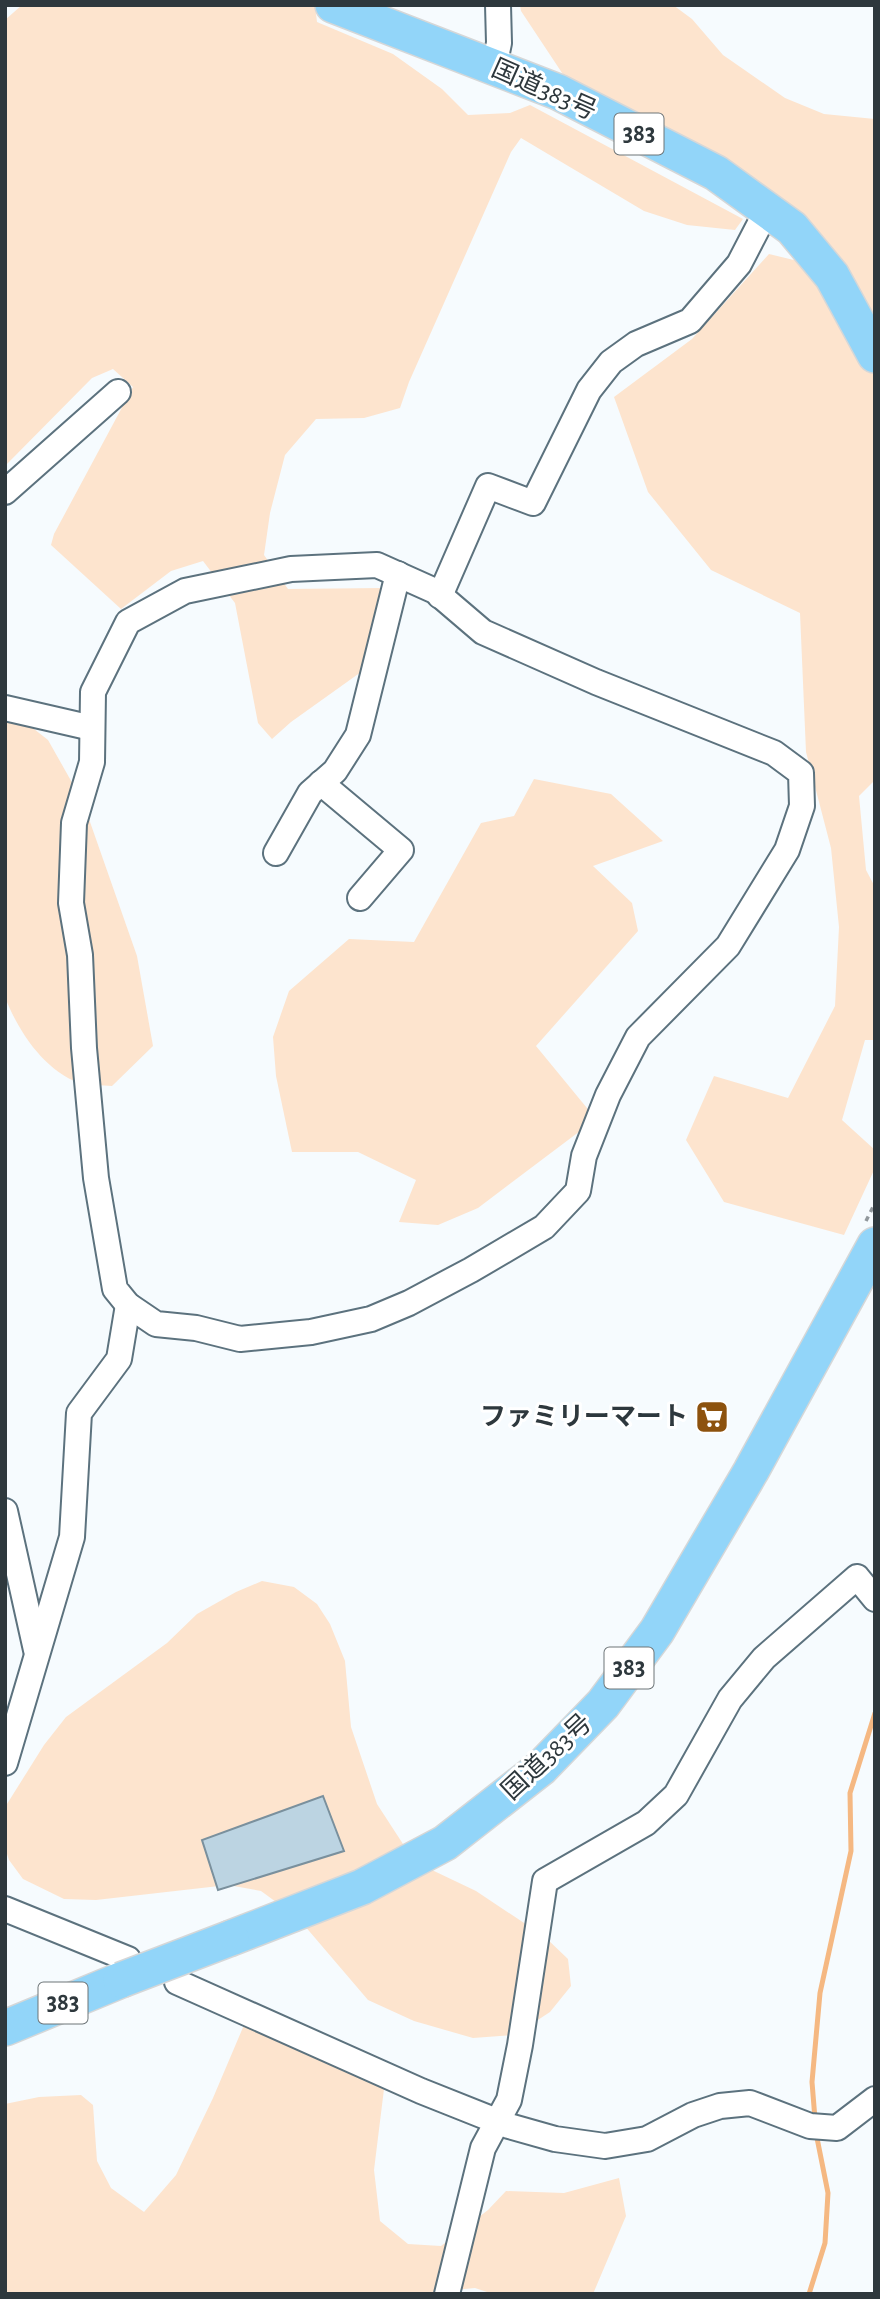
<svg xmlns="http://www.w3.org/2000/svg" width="880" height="2299" viewBox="0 0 880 2299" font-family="'Alegreya Sans','Noto Sans JP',sans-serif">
  <rect width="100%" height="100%" fill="#f6fbfe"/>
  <g fill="#fde4ce">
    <path d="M22,5H315L317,22L393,54L442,89L468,115L510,113L530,105L743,219L735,230L687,225L644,211L521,138L511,152L409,382L400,408L364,418L316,419L285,455L270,513L264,555L288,589L381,588L361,672L291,722L272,739L258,723L235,603L203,561L171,571L121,609L51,545L54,534L133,387L113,369L92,378L5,466V20Z"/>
    <path d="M520,5H673L692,19L723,55L785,98L824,114L875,119V780L859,796L866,870L875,887V1040H865L842,1120L875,1150V1168L844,1235L724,1202L686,1140L714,1076L788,1098L835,1006L839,927L831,848L806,752L800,613L711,570L648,492L614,397L692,339L769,254L835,270L572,88L521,11Z"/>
    <path d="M20,718L48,740L83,802L137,956L153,1046L112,1086C102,1085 89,1086 79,1083C44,1070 18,1031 5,997V721Z"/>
    <path d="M534,779L611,794L663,841L593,866L632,903L638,931L536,1046L596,1119L478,1208L438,1225L399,1222L416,1180L358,1152H292L276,1076L273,1037L289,991L349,939L414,942L481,823L514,816Z"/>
    <path d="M262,1581L294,1587L317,1604L330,1624L345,1661L351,1727L377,1804L403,1844L434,1871L476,1891L545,1937L568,1959L571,1986L550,2012L515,2035L473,2038L414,2021L368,2000L298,1918L261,1891L228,1885L96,1900L64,1899L23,1879L9,1860L5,1848L7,1804L44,1745L66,1717L167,1643L197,1614L236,1592Z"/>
    <path d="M244,2025L384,2089L374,2170L380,2221L408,2244L441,2246L488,2210L506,2191L564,2193L619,2178L626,2216L593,2294H493L475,2288L434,2292L433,2294H5V2104L39,2097L81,2095L93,2105L97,2161L111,2188L144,2212L176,2175L213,2098Z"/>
  </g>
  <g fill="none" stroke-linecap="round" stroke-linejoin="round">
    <g stroke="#f5b882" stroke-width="5">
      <path d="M815,2119L812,2082L820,1993L851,1851L850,1793L875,1713"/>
      <path d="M809,2294L825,2243L828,2193L816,2133"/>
    </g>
  </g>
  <path fill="#bcd4e2" stroke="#7a909d" stroke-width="2" d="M323,1796L344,1851L218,1890L202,1840Z"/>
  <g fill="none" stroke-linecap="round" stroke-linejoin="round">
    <defs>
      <g id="minor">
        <path d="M494,67L499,43L498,5"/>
        <path d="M5,492L118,392"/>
        <path d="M377,565L435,591L483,632L596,682L774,753L801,773L802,806L787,850L728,946L638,1037L608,1095L584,1156L578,1191L544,1227L471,1270L409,1303L371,1319L311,1332L240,1339L196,1328L156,1324L128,1305L115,1289L96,1178L84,1048L80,955L71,903L74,823L92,762L93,692L128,622L185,591L291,569Z"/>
        <path d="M440,596L488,486L533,503L589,390L611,362L636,344L690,321L739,264L767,210"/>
        <path d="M5,708L92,728"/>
        <path d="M321,783L401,850L360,898"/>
        <path d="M276,853L310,793L335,771L358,735L398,574"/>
        <path d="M5,1511L36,1650"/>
        <path d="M5,1763L72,1537L79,1413L119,1359L128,1305"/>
        <path d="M5,1909L128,1959"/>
        <path d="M177,1982L421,2091L509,2126L555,2139L605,2146L647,2139L693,2115L720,2106L750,2103L810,2126L837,2128L875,2099"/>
        <path d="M447,2294L483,2148L509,2100L520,2045L545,1881L646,1823L676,1795L730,1699L764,1658L857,1577L875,1599"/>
      </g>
      <g id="highway">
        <path d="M333,5L558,92L716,173L792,228L832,276L875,355"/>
        <path d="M231,1938L362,1887L445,1843L541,1768L603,1704L657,1631L751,1471L875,1245"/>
        <path d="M5,2028L121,1980"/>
      </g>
    </defs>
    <use href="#minor" stroke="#5c727e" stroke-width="28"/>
    <use href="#highway" stroke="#d5d7d8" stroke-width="38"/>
    <g stroke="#91989c" stroke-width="3.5" stroke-dasharray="5 5" stroke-linecap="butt">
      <path d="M5,6L6,5"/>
      <path d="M866,1221L875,1203"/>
    </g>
    <use href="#minor" stroke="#fff" stroke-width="24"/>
    <use href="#highway" stroke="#92d5f9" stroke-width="35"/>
    <defs>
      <path id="highway-bridge" d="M121,1980L231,1938"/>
    </defs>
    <use href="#highway-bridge" stroke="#d5d7d8" stroke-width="38" stroke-linecap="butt"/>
    <use href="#highway-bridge" stroke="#92d5f9" stroke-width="35"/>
  </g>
  <defs>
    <symbol id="supermarket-square" viewBox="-11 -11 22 22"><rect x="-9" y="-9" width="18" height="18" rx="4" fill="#8d520e" stroke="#fff"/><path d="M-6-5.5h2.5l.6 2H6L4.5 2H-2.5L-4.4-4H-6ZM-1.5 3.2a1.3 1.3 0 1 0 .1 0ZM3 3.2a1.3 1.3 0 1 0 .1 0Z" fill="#fff"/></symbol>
  </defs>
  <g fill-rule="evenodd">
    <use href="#supermarket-square" x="693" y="1398" width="38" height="38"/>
  </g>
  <g text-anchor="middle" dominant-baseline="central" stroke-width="6" stroke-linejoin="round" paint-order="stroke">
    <g fill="#fff" stroke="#6d7477" stroke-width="2">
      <rect x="614.5" y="113.5" width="49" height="41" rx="5"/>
      <rect x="604.5" y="1647.5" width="49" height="41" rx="5"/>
      <rect x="38.5" y="1982.5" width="49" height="41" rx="5"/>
    </g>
    <g font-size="24" font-weight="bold" fill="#2e383d">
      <text x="639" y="134">383</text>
      <text x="629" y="1668">383</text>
      <text x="63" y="2003">383</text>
    </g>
    <g font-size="26" fill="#2e383d" stroke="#fff">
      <text transform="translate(544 90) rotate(24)">国道383号</text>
      <text transform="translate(547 1757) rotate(-43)">国道383号</text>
    </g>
    <g font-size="26" font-weight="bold" fill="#2e383d" stroke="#fff" text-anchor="end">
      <text x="688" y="1417">ファミリーマート</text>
    </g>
  </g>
  <rect width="880" height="2299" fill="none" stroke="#2e383d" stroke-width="14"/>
</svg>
